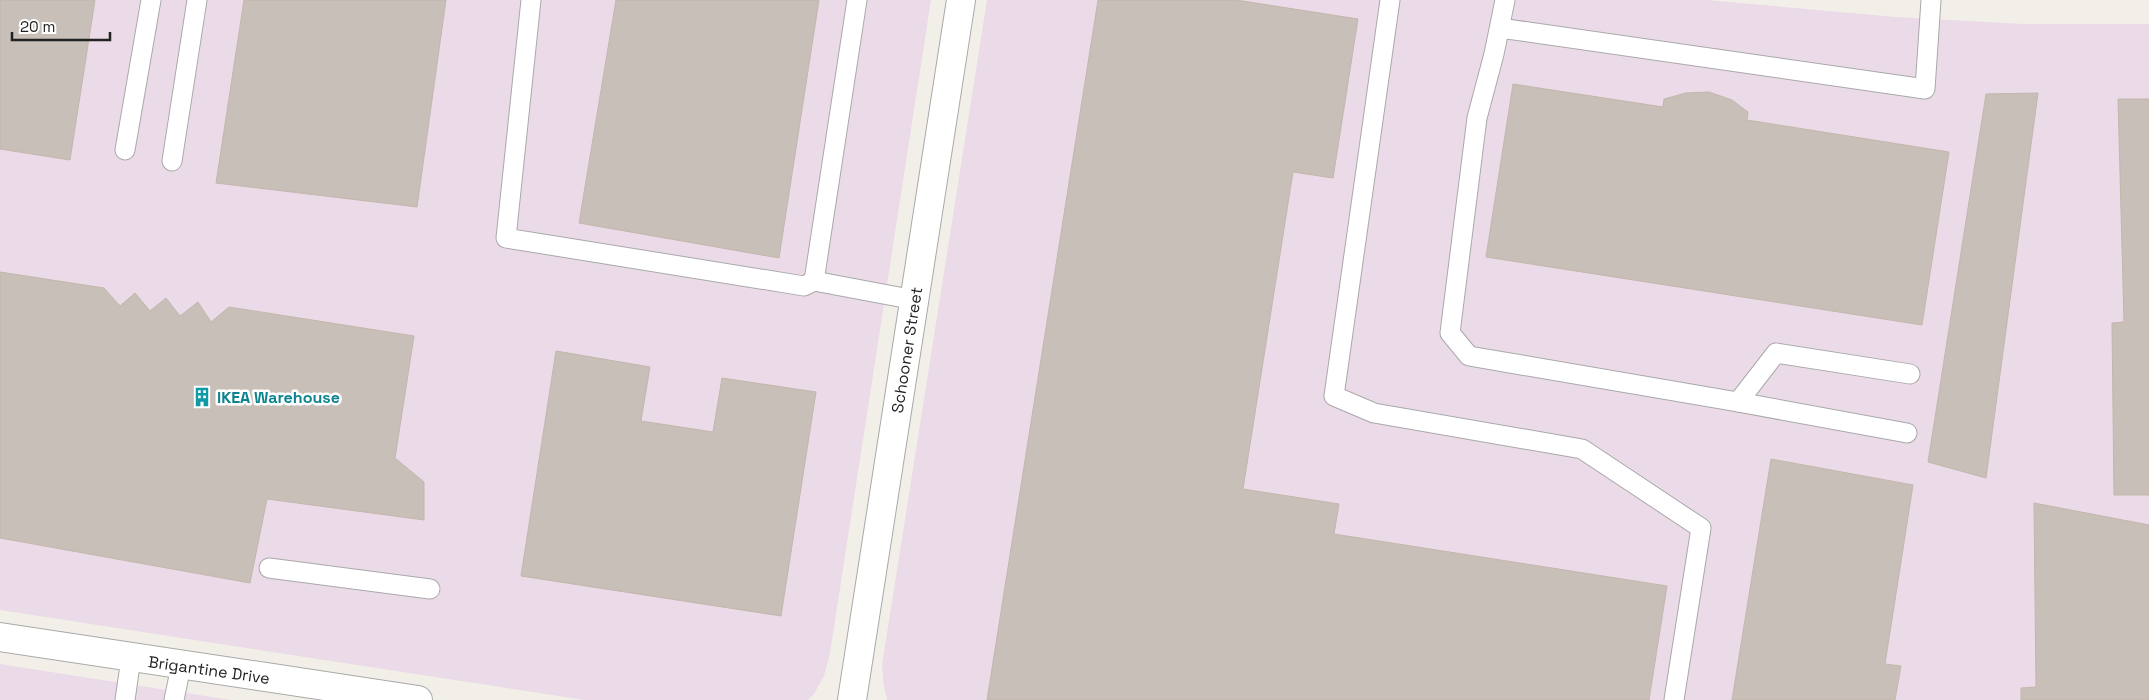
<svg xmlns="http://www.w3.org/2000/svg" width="2149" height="700" viewBox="0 0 2149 700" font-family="'Space Grotesk',sans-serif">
  <rect width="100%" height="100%" fill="#f2efe9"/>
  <g fill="#ebdbe8">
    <path d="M0,0H931L830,653L824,676L814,694L808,700H584L0,610Z"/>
    <path d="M987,0H1707L1896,17L2024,24H2149V700H887L884,686L882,665Z"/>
    <path d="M0,664L231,700H0Z"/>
  </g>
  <g fill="#c7bfb8" stroke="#c4b6ab">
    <path d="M0,0H95L70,160L0,149Z"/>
    <path d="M244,0H446L417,207L216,183Z"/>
    <path d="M616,0H819L779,258L579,223Z"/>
    <path d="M1098,0H1236L1358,19L1333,178L1293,172L1243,489L1339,504L1334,534L1667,586L1649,700H987Z"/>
    <path d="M1513,84L1663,107L1664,99L1686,93L1709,92L1732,100L1748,112L1747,120L1949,152L1922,325L1486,257Z"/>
    <path d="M2038,93L1986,478L1928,462L1986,94Z"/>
    <path d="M2118,99H2149V495H2114L2112,323L2124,322Z"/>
    <path d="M0,272L104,288L120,306L135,293L150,311L166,298L180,316L198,302L211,322L229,307L414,336L395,458L424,482V520L267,499L250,583L0,538Z"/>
    <path d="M556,351L650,367L641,421L713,432L722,378L816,392L781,616L521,576Z"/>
    <path d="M1771,459L1913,485L1885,664L1901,666L1895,700H1732Z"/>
    <path d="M2034,503L2149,525V700H2021V688L2036,687Z"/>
  </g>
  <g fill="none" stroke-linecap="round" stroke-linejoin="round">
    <defs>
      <g id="lane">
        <path d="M531,0L506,238L804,286L814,281L915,300"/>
        <path d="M1390,0L1334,396L1374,413L1582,449L1701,528L1674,700"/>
        <path d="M1505,0L1494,54L1477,118L1450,333L1469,356L1738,402L1776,353L1910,374"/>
        <path d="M1500,28L1925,89L1931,0"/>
        <path d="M125,150L151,0"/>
        <path d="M172,161L197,0"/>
        <path d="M814,281L857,0"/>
        <path d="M1738,402L1907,433"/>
        <path d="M269,568L430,589"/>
        <path d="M125,700L131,658"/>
        <path d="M174,700L181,666"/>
      </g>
      <g id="street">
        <path d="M0,637L418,700"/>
        <path d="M852,700L961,0"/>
      </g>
    </defs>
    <use href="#lane" stroke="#a9a9a9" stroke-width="21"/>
    <use href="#street" stroke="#a9a9a9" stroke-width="30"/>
    <use href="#lane" stroke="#fff" stroke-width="19"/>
    <use href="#street" stroke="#fff" stroke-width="28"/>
  </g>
  <defs>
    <symbol id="building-bare" viewBox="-9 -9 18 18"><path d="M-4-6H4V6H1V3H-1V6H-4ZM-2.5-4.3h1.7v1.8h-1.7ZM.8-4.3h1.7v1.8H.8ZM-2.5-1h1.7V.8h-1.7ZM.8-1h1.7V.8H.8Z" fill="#0f9aa8" stroke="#fff" stroke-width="2.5" paint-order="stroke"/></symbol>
  </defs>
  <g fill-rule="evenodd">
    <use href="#building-bare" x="188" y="383" width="28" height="28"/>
  </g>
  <g text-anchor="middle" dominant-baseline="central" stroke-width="5" stroke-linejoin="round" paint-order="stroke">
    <g font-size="16" fill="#222" stroke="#fff">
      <text transform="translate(907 350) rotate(-81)">Schooner Street</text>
      <text transform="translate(209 670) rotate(8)">Brigantine Drive</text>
    </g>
    <g font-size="16" font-weight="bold" fill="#0d838f" stroke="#fff" text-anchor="start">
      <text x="217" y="397">IKEA Warehouse</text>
    </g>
  </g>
  <path d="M12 32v8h98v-8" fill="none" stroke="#222222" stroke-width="2.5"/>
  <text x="20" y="32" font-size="15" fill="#222222" stroke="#ffffff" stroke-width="4" paint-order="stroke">20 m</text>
</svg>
